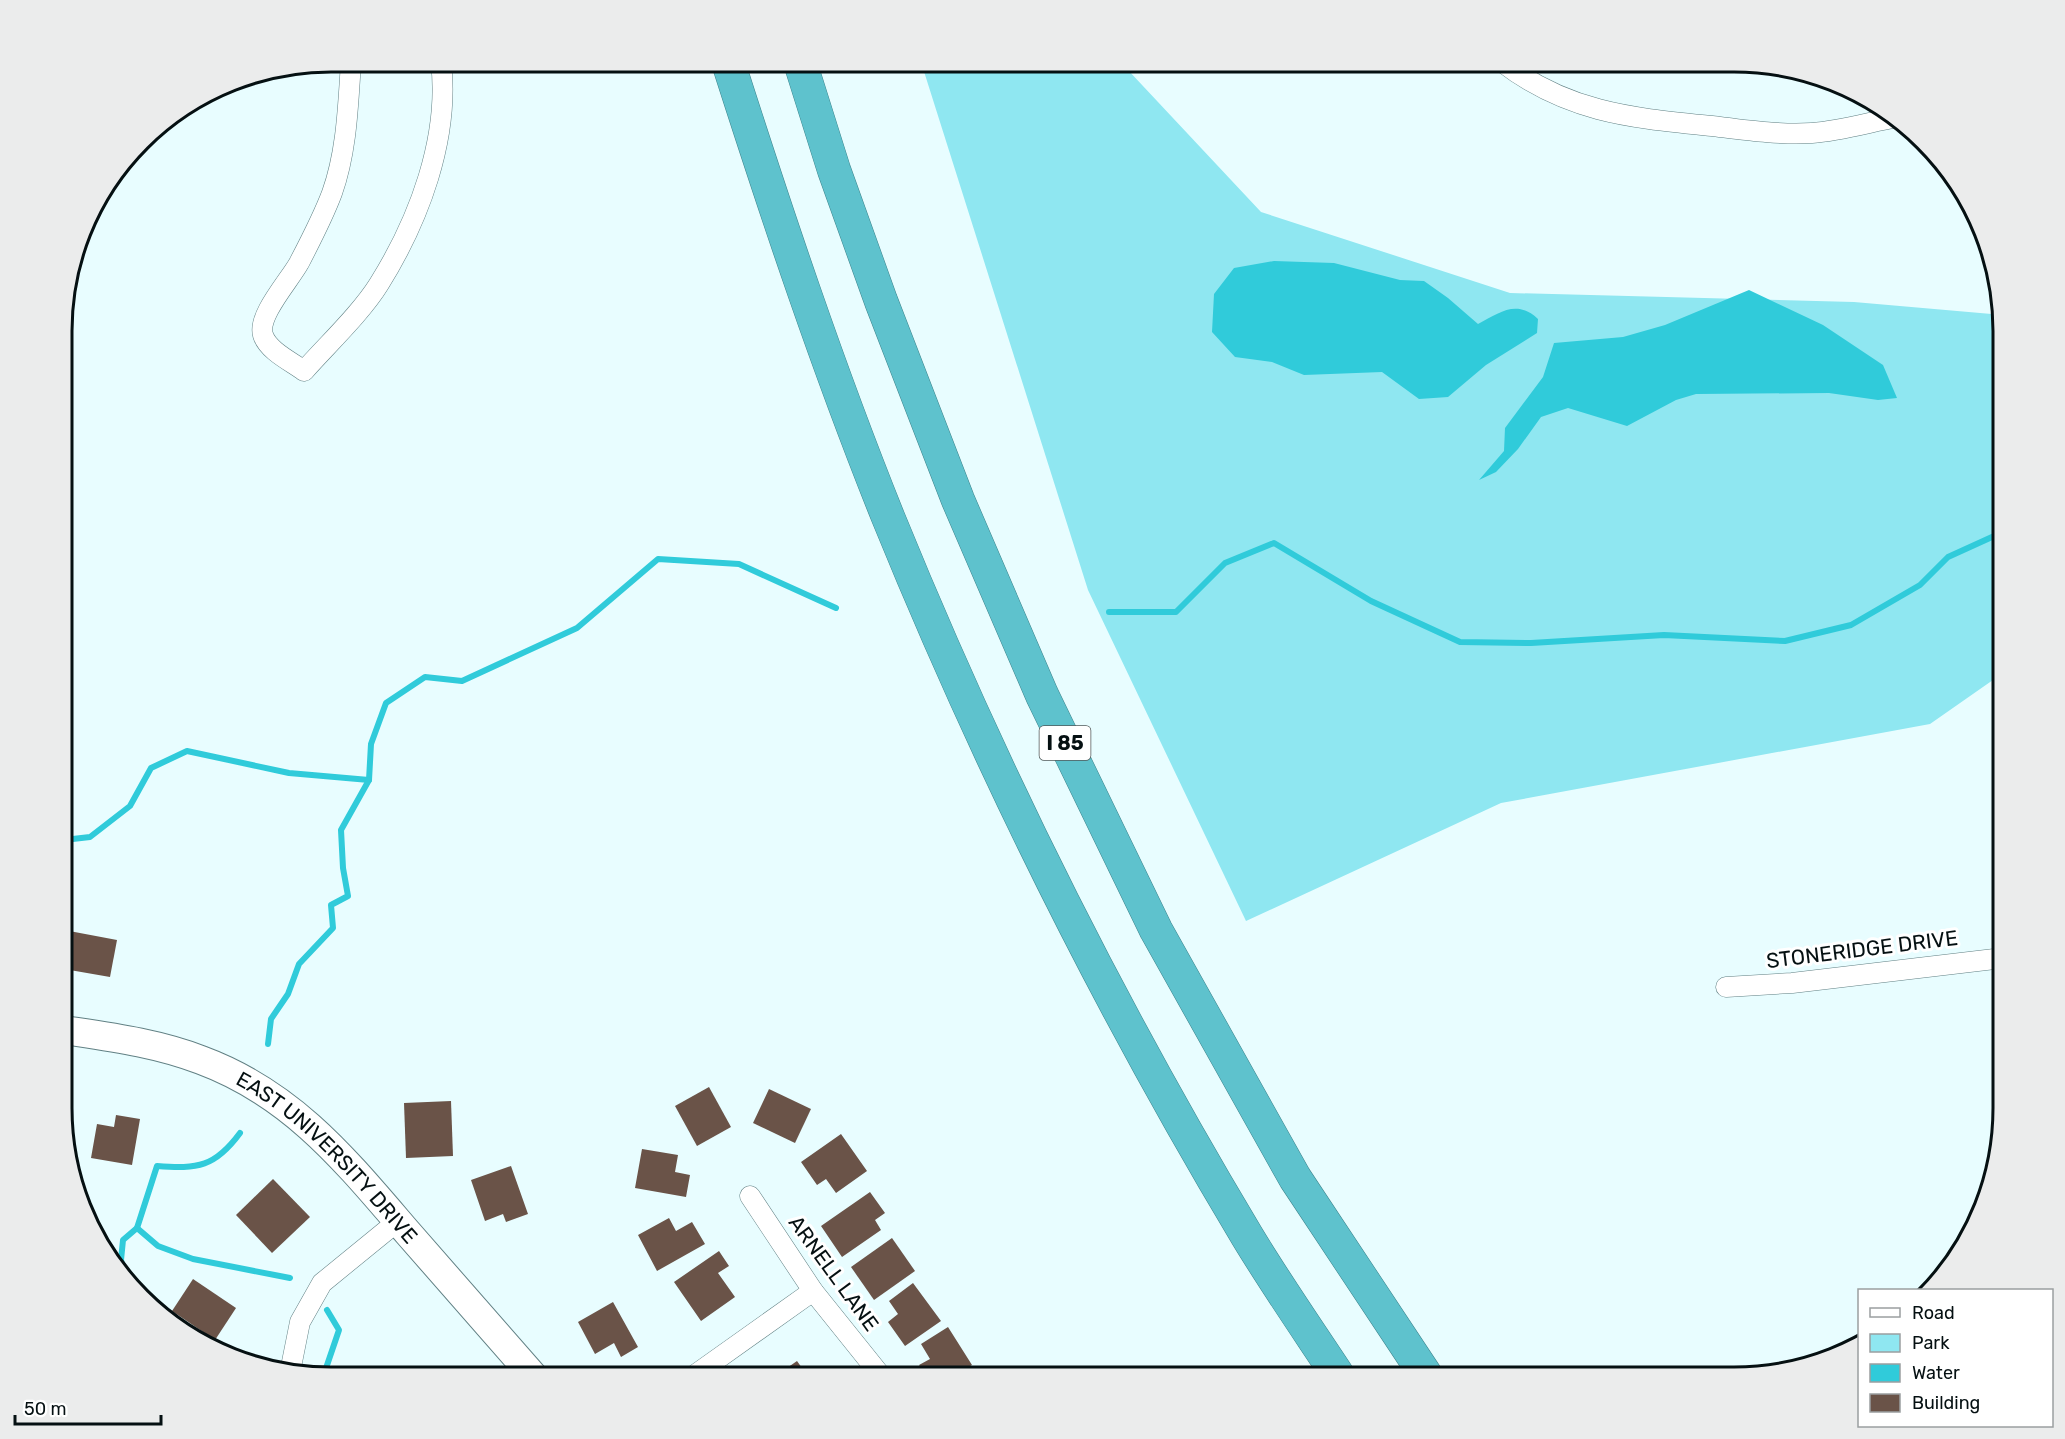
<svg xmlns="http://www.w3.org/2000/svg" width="2065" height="1439" viewBox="0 0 2065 1439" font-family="Rubik,sans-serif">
  <rect width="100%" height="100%" fill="#e8fdff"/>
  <path fill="#8fe7f1" d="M921,62H1126L1128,70L1261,212L1510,293L1854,302L2003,315V673L1930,724L1501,803L1246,921L1088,590Z"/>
  <g fill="#30cbda">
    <path d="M1274,261L1334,263L1400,280L1424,281L1448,298L1478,324C1500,312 1517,299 1538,319L1537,333L1486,365L1448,397L1419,399L1382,372L1304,375L1272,362L1235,357L1212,332L1214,294L1234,268Z"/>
    <path d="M1749,290L1823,325L1883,365L1897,398L1878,400L1829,393L1696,394L1676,400L1627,426L1568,408L1541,417L1518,449L1496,472L1479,480L1504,451L1505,428L1543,377L1554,343L1623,337L1665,325Z"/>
  </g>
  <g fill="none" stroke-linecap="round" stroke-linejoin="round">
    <g stroke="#30cbda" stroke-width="6">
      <path d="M1109,612H1176L1225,563L1274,543L1371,601L1460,642L1531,643L1664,635L1785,641L1851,625L1920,585L1948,557L2003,532"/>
      <path d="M64,840L90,837L130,806L151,768L187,751L289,773L369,780L371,744L386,703L425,677L462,681L577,628L658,559L739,564L836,608"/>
      <path d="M268,1044L271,1019L288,994L299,964L333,928L331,905L348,896L343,868L341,830L369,780"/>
      <path d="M137,1228L158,1246L193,1259L290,1278"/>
      <path d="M124,1272L121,1260L123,1240L137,1228L157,1166C198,1169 215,1167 240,1133"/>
      <path d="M323,1377L339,1330L327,1310"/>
    </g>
  </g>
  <g fill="#6a5348">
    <path d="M64,930L117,940L110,977L64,969Z"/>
    <path d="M709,1087L731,1127L697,1146L675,1106Z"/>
    <path d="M769,1089L811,1109L795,1143L753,1123Z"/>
    <path d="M451,1101L453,1156L406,1158L404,1103Z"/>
    <path d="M116,1115L140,1119L132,1165L91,1158L97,1124L114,1127Z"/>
    <path d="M841,1134L867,1171L836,1193L826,1179L817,1185L801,1162Z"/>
    <path d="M642,1149L678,1155L675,1172L690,1175L686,1197L635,1188Z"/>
    <path d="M511,1166L528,1214L506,1222L503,1214L485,1221L471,1180Z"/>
    <path d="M273,1179L310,1217L272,1253L236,1215Z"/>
    <path d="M870,1192L885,1213L875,1220L881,1230L842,1257L821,1226Z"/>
    <path d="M669,1218L676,1231L692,1222L705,1244L657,1271L638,1235Z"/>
    <path d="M892,1238L915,1271L874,1300L851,1267Z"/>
    <path d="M719,1251L729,1266L718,1273L735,1297L701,1321L674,1282Z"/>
    <path d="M193,1279L236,1308L215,1340L172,1311Z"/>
    <path d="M913,1283L941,1321L905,1346L888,1322L898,1314L889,1301Z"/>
    <path d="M613,1302L638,1347L621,1357L614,1343L595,1354L578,1322Z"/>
    <path d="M948,1327L972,1365L952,1377H927L919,1365L930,1359L921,1344Z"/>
    <path d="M797,1361L807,1375L818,1367L826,1377H774Z"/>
  </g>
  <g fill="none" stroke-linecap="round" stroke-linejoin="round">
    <defs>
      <g id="minor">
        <path d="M351,62C348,105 347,151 332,193C323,217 311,240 299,263C289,281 257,316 263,335C268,351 292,362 304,371C327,345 361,313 379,284C419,220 450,138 441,62"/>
        <path d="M1502,62C1568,113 1633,118 1712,126C1745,130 1779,135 1812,133C1841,131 1870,122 1898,117"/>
        <path d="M1726,987L1792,983L2003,958"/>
        <path d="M750,1196L813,1291L882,1377"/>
        <path d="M290,1372L300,1322L322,1283L398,1221"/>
        <path d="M692,1377L813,1291"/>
      </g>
      <g id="secondary">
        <path id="s1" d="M64,1030C110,1037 157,1043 201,1060C293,1094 346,1161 408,1233C450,1281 492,1329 534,1377"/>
      </g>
      <g id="motorway">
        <path d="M728,62C777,215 828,368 888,517C989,765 1109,1006 1247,1236C1276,1284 1308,1330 1339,1377"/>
        <path d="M800,62L834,170L881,301L958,500L1042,695L1156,930L1295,1178L1427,1377"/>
      </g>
    </defs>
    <use href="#minor" stroke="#618084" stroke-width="21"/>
    <use href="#secondary" stroke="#618084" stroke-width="30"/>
    <use href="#motorway" stroke="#3f848c" stroke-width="34"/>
    <use href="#minor" stroke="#fff" stroke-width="20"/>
    <use href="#secondary" stroke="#fff" stroke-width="28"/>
    <use href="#motorway" stroke="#5ec2cd" stroke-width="33"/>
  </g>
  <g text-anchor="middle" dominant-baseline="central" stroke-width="6" stroke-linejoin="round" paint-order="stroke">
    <rect fill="#fff" stroke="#505859" stroke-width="1.5" x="1039.5" y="726" width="51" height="34" rx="4.5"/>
    <g font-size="20" font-weight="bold" fill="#051012">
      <text x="1065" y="743">I 85</text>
    </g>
    <g font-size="21" fill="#051012" stroke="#fff">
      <text transform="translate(1862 949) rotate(-7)">STONERIDGE DRIVE</text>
      <text stroke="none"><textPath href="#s1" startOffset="302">EAST UNIVERSITY DRIVE</textPath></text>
      <text transform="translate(834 1273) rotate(54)">ARNELL LANE</text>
    </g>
  </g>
  <path d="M0 0H2065V1439H0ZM331 72H1734A259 259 0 0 1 1993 331V1108A259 259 0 0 1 1734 1367H331A259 259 0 0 1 72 1108V331A259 259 0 0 1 331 72Z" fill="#ebecec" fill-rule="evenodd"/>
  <path fill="none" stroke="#051012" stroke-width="3" d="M331 72H1734A259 259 0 0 1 1993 331V1108A259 259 0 0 1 1734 1367H331A259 259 0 0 1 72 1108V331A259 259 0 0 1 331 72Z"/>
  <rect x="1858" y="1289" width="195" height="138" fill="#ffffff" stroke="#9b9fa0" stroke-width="1.5"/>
  <rect x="1870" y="1308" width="30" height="9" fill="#ffffff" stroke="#9b9fa0" stroke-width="1.5"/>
  <text x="1912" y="1319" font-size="18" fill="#051012">Road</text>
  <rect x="1870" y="1334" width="30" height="18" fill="#8fe7f1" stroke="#9b9fa0" stroke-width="1.5"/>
  <text x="1912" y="1349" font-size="18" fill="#051012">Park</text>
  <rect x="1870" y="1364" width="30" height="18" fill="#30cbda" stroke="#9b9fa0" stroke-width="1.5"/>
  <text x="1912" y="1379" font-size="18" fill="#051012">Water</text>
  <rect x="1870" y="1394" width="30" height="18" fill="#6a5348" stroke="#9b9fa0" stroke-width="1.5"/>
  <text x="1912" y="1409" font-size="18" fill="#051012">Building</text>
  <path d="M15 1415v9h146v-9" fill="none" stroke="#051012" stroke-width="3"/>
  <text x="24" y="1415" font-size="18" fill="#051012" stroke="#ffffff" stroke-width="4.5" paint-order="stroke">50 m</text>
</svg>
